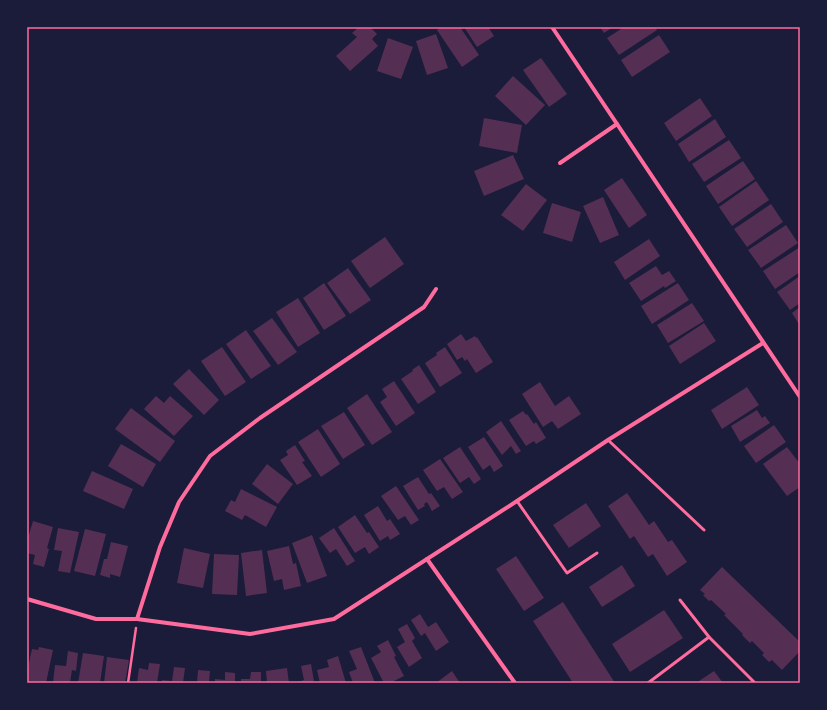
<svg xmlns="http://www.w3.org/2000/svg" width="827" height="710" viewBox="0 0 827 710" font-family="Bitter,serif">
  <rect width="100%" height="100%" fill="#1b1b3a"/>
  <g fill="#542f53">
    <path d="M359,27H370L377,34L372,39L378,46L350,71L336,56L357,37L352,33Z"/>
    <path d="M441,27H460L479,55L462,67L437,30Z"/>
    <path d="M464,27H488L494,36L477,47Z"/>
    <path d="M600,27H613L604,33Z"/>
    <path d="M624,27H655L657,30L619,55L607,38Z"/>
    <path d="M436,34L448,68L427,75L416,41Z"/>
    <path d="M659,35L670,52L632,77L621,60Z"/>
    <path d="M388,38L413,47L401,79L377,71Z"/>
    <path d="M541,58L567,94L549,107L523,70Z"/>
    <path d="M513,76L545,105L526,125L495,96Z"/>
    <path d="M700,98L712,116L676,141L664,123Z"/>
    <path d="M484,118L522,125L517,153L479,146Z"/>
    <path d="M715,119L726,137L689,162L678,144Z"/>
    <path d="M729,140L741,158L704,182L692,164Z"/>
    <path d="M513,155L524,179L484,196L474,171Z"/>
    <path d="M743,161L755,179L718,204L706,186Z"/>
    <path d="M622,178L647,215L629,228L604,190Z"/>
    <path d="M756,181L769,200L732,226L719,207Z"/>
    <path d="M526,184L547,200L523,231L501,215Z"/>
    <path d="M603,197L619,235L600,243L583,206Z"/>
    <path d="M552,203L581,212L572,242L543,233Z"/>
    <path d="M771,204L783,222L747,247L734,229Z"/>
    <path d="M786,225L798,243L761,268L748,250Z"/>
    <path d="M385,237L404,264L370,288L351,261Z"/>
    <path d="M649,239L660,256L625,280L614,262Z"/>
    <path d="M800,247V272L775,289L763,271Z"/>
    <path d="M656,266L662,275L669,271L676,281L665,288L664,286L641,301L629,283Z"/>
    <path d="M348,268L371,300L350,314L327,283Z"/>
    <path d="M800,276V303L790,310L777,292Z"/>
    <path d="M324,283L346,316L324,330L303,298Z"/>
    <path d="M678,283L689,300L652,324L641,306Z"/>
    <path d="M298,298L320,333L298,347L276,312Z"/>
    <path d="M692,303L704,321L668,343L657,325Z"/>
    <path d="M800,307V326L792,313Z"/>
    <path d="M272,318L297,352L278,365L253,331Z"/>
    <path d="M704,323L716,341L680,364L669,346Z"/>
    <path d="M246,330L271,366L251,379L226,344Z"/>
    <path d="M461,334L466,341L475,336L476,338L477,337L493,362L476,373L467,359L465,361L462,357L457,360L447,344Z"/>
    <path d="M222,347L246,382L225,396L201,361Z"/>
    <path d="M445,347L462,373L440,387L425,363L437,355L436,353Z"/>
    <path d="M419,365L436,392L418,404L401,379L413,371L412,370Z"/>
    <path d="M189,369L219,400L204,415L173,384Z"/>
    <path d="M394,381L415,413L396,426L380,402L387,397L382,389Z"/>
    <path d="M540,382L555,406L569,396L581,414L558,429L552,421L543,427L522,394Z"/>
    <path d="M747,387L759,405L722,429L711,410Z"/>
    <path d="M367,394L392,432L372,445L347,408Z"/>
    <path d="M156,396L164,403L170,396L193,416L174,436L144,409Z"/>
    <path d="M131,408L175,441L160,462L115,429Z"/>
    <path d="M757,410L762,418L765,416L770,423L740,442L731,426Z"/>
    <path d="M523,411L526,415L527,414L534,424L536,422L546,438L536,444L534,441L526,446L509,420Z"/>
    <path d="M344,412L365,445L343,459L321,426Z"/>
    <path d="M501,421L521,451L516,454L511,446L502,455L486,432Z"/>
    <path d="M774,425L786,442L756,463L744,446Z"/>
    <path d="M318,429L340,464L321,477L298,442Z"/>
    <path d="M484,437L503,466L494,472L490,465L483,470L468,447Z"/>
    <path d="M121,444L156,464L143,487L108,466Z"/>
    <path d="M295,445L305,461L302,462L312,476L297,485L280,460L288,455L286,451Z"/>
    <path d="M460,447L481,479L474,484L469,477L460,483L443,458Z"/>
    <path d="M787,447L800,464V487L787,496L763,464Z"/>
    <path d="M440,459L463,492L452,499L444,487L437,491L423,470Z"/>
    <path d="M267,464L293,484L278,504L252,484Z"/>
    <path d="M92,471L133,489L124,509L83,491Z"/>
    <path d="M418,477L429,494L431,493L440,506L432,511L427,502L424,504L425,506L418,510L403,486Z"/>
    <path d="M396,486L419,520L411,525L405,516L398,520L381,496Z"/>
    <path d="M241,489L277,507L266,527L245,515L242,520L225,511L231,500L235,502Z"/>
    <path d="M627,493L649,525L654,521L668,542L672,540L687,562L667,576L653,554L648,557L634,536L630,539L608,506Z"/>
    <path d="M586,503L601,526L569,548L553,525Z"/>
    <path d="M378,506L387,521L390,519L400,534L390,540L388,536L380,541L364,515Z"/>
    <path d="M355,515L367,533L369,532L379,547L369,554L365,547L355,553L338,527Z"/>
    <path d="M33,521L53,527L47,548L49,549L44,567L33,564L35,555L27,553V541Z"/>
    <path d="M58,528L79,532L70,573L58,571L62,551L54,550Z"/>
    <path d="M334,528L355,561L347,566L336,549L330,553L319,538Z"/>
    <path d="M85,529L106,534L95,576L74,571Z"/>
    <path d="M312,535L327,576L307,583L292,543Z"/>
    <path d="M111,542L128,546L120,577L110,574V578L100,575L104,559H107Z"/>
    <path d="M289,546L293,564L296,563L301,586L284,590L282,579L274,581L267,551Z"/>
    <path d="M184,548L210,554L203,588L177,583Z"/>
    <path d="M262,550L267,593L246,596L241,553Z"/>
    <path d="M214,554L239,555L237,595L212,594Z"/>
    <path d="M516,556L544,598L524,611L496,569Z"/>
    <path d="M622,565L635,586L602,607L589,587Z"/>
    <path d="M722,567L800,642V651L782,670L772,660L769,662L762,655L764,653L752,641L750,643L742,635L743,634L724,615L726,614L711,600L709,601L703,595L705,594L700,590Z"/>
    <path d="M563,602L615,683H573L533,621Z"/>
    <path d="M664,610L683,638L630,672L612,644Z"/>
    <path d="M420,614L428,627L436,622L449,642L436,651L425,633L421,636L411,620Z"/>
    <path d="M407,624L415,638L412,641L422,658L409,667L397,647L405,642L398,629Z"/>
    <path d="M388,640L396,656L394,657L404,676L390,683H384L371,658L381,652L377,646Z"/>
    <path d="M39,647L53,650L46,683H27V672L32,649L38,650Z"/>
    <path d="M361,647L375,683H353L349,672L357,669L349,651Z"/>
    <path d="M68,651L78,653L76,671L72,670L70,683H53L55,665L66,666Z"/>
    <path d="M83,653L104,656L100,683H78Z"/>
    <path d="M338,656L346,683H320L317,670L329,667L327,660Z"/>
    <path d="M107,657L129,660L125,683H104Z"/>
    <path d="M149,663L160,664L157,683H137L139,668L148,670Z"/>
    <path d="M311,664L314,681L311,682V683H295L304,680L301,666Z"/>
    <path d="M174,667L185,668L183,683H162V680L172,681Z"/>
    <path d="M287,668L289,683H267L266,671Z"/>
    <path d="M198,670L210,671L209,683H197Z"/>
    <path d="M452,671L460,683H436Z"/>
    <path d="M714,671L723,683H696Z"/>
    <path d="M225,672L235,673V683H215V679L225,680Z"/>
    <path d="M251,672H261V683H241V679H250Z"/>
  </g>
  <g fill="none" stroke-linecap="round" stroke-linejoin="round">
    <path stroke="#ff6b9d" stroke-width="2.5" d="M128,683L136,628"/>
    <g stroke="#ff6b9d" stroke-width="3">
      <path d="M608,440L704,530"/>
      <path d="M517,501L567,573L597,553"/>
      <path d="M680,600L709,637L755,683"/>
      <path d="M648,683L709,637"/>
    </g>
    <g stroke="#ff6b9d" stroke-width="4">
      <path d="M552,27L800,397"/>
      <path d="M560,163L617,124"/>
      <path d="M427,559L515,683"/>
      <path d="M27,599L96,619H137L250,634L334,619L517,501L608,440L763,343"/>
      <path d="M137,619L160,547L179,502L210,456L260,418L424,307L436,289"/>
    </g>
  </g>
  <rect width="827" height="710" fill="none" stroke="#1b1b3a" stroke-width="56"/>
  <rect x="28" y="28" width="771" height="654" fill="none" stroke="#ff6b9d" stroke-width="1.5"/>
</svg>
